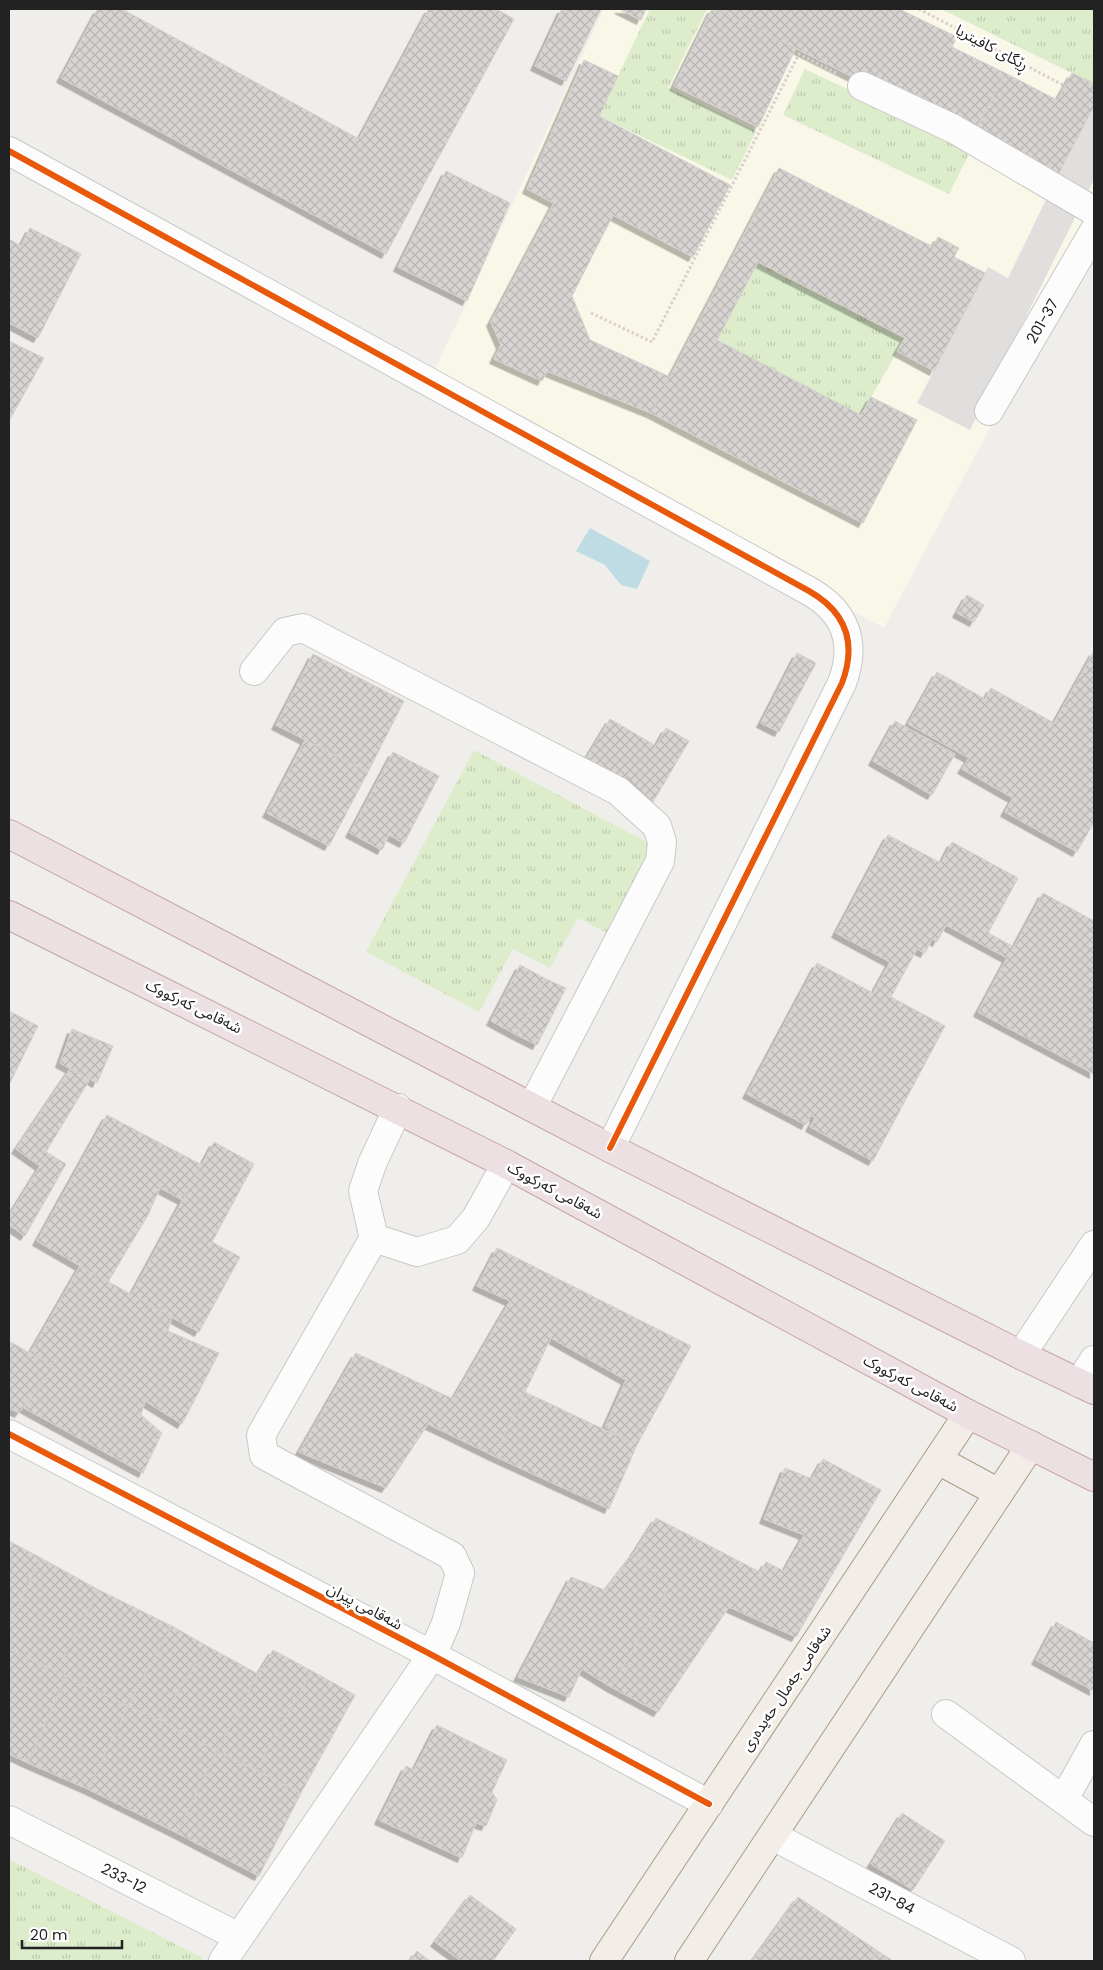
<svg xmlns="http://www.w3.org/2000/svg" width="1103" height="1970" viewBox="0 0 1103 1970" font-family="Poppins,'Noto Sans Arabic',sans-serif">
  <defs>
    <pattern id="grass-tufts" width="24" height="20" patternUnits="userSpaceOnUse" patternTransform="scale(1.25)"><rect width="24" height="20" fill="#ddeccb"/><path d="M3 7l-1-3M5 7V3M7 7l1-3M15 17l-1-3M17 17v-4M19 17l1-3" fill="none" stroke="#bdcaae"/></pattern>
    <pattern id="building-cross-hatch" width="8" height="8" patternUnits="userSpaceOnUse" patternTransform="scale(1.25)"><rect width="8" height="8" fill="#d7d4d2"/><path d="M0 0l8 8M0 8l8-8" fill="none" stroke="#b8b6b4"/></pattern>
    <filter id="shadow"><feDropShadow dx="-4.5" dy="4.5" stdDeviation="0" flood-color="#0004"/></filter>
  </defs>
  <rect width="100%" height="100%" fill="#f0eeeb"/>
  <path fill="#f8f7e8" d="M604,9H1094V231L884,628L430,380Z"/>
  <g fill="url(#grass-tufts)">
    <path d="M650,9H707L668,88L756,131L732,180L599,116Z"/>
    <path d="M941,9H1094V84Z"/>
    <path d="M805,69L972,148L949,194L783,115Z"/>
    <path d="M758,262L905,338L861,415L717,340Z"/>
    <path d="M474,750L656,847L609,934L578,918L550,968L513,949L479,1012L366,952Z"/>
    <path d="M9,1859L203,1958L201,1961H9Z"/>
  </g>
  <path fill="#e0dfde" d="M1094,106V179L970,430L917,403L988,267L1008,278L1059,173Z"/>
  <path fill="#bfdbe3" d="M590,528L650,561L637,589L621,585L605,565L576,551Z"/>
  <g fill="url(#building-cross-hatch)" stroke="#d3d0cc" filter="url(#shadow)">
    <path d="M98,9H122L359,139L429,9H496L514,19L386,254L61,78Z"/>
    <path d="M562,9H601L566,81L535,66Z"/>
    <path d="M619,9H646L641,20Z"/>
    <path d="M712,9H716L796,48L758,127L674,86Z"/>
    <path d="M716,9H899L957,37L952,47L1005,73L976,129L924,112Z"/>
    <path d="M584,60L618,76L599,116L730,185L693,257L613,215L572,296L590,340L670,377L651,413L547,371L542,381L494,359L501,345L491,322L554,203L527,189Z"/>
    <path d="M1005,73L1057,100L1072,73L1094,84V106L1059,173L976,130Z"/>
    <path d="M779,168L933,247L938,237L959,248L954,257L985,273L934,371L897,351L905,338L758,262L717,340L861,415L871,397L917,420L863,523L651,413Z"/>
    <path d="M446,171L510,203L467,301L398,267Z"/>
    <path d="M30,228L81,254L38,338L9,323V239L21,246Z"/>
    <path d="M9,341L44,358L9,421Z"/>
    <path d="M967,595L984,605L974,622L957,613Z"/>
    <path d="M1094,651V822L1077,852L1005,812L1013,798L962,769L969,758L908,724L937,672L985,699L991,688L1054,723Z"/>
    <path d="M797,653L816,663L779,732L761,723Z"/>
    <path d="M313,654L404,701L368,772L276,725Z"/>
    <path d="M610,719L656,746L666,728L689,741L653,802L584,762Z"/>
    <path d="M895,721L955,754L932,795L873,761Z"/>
    <path d="M305,740L368,772L329,846L267,813Z"/>
    <path d="M393,752L439,776L404,843L389,835L382,850L350,833Z"/>
    <path d="M888,835L941,863L952,842L1018,878L988,933L1014,947L1043,893L1094,921V1074L978,1012L1007,958L946,925L937,942L932,939L925,953L917,949L891,997L945,1026L873,1161L810,1127L815,1118L811,1115L806,1125L747,1094L817,963L873,993L890,962L836,933Z"/>
    <path d="M520,965L546,979L517,1035L491,1021Z"/>
    <path d="M546,979L566,988L537,1045L517,1035Z"/>
    <path d="M9,1011L38,1026L9,1085Z"/>
    <path d="M72,1029L113,1046L97,1083L60,1063Z"/>
    <path d="M70,1069L90,1079L46,1152L66,1164L25,1236L9,1225V1216L40,1166L16,1149Z"/>
    <path d="M107,1115L202,1165L183,1200L160,1188L148,1215L108,1282L37,1241Z"/>
    <path d="M214,1142L254,1164L212,1242L240,1257L199,1332L131,1295Z"/>
    <path d="M497,1248L691,1346L637,1445L605,1427L626,1380L551,1338L494,1456L428,1424L386,1488L299,1452L356,1353L453,1399L510,1301L477,1286Z"/>
    <path d="M80,1266L172,1317L168,1331L219,1353L182,1424L145,1401L141,1415L162,1433L143,1473L24,1408L54,1367L30,1353Z"/>
    <path d="M9,1341L54,1367L19,1413L9,1408Z"/>
    <path d="M525,1392L637,1445L609,1509L494,1456Z"/>
    <path d="M823,1459L881,1490L796,1637L729,1607L658,1712L611,1687L670,1586L633,1554L656,1518L760,1572L766,1562L784,1571L804,1535L764,1519L785,1468L812,1479Z"/>
    <path d="M9,1541L41,1558L9,1625Z"/>
    <path d="M633,1554L670,1586L611,1687L582,1669L569,1697L518,1677L571,1577L605,1590Z"/>
    <path d="M41,1558L99,1590L56,1671L9,1649V1625Z"/>
    <path d="M99,1590L172,1626L128,1706L56,1671Z"/>
    <path d="M1056,1622L1094,1643V1691L1036,1660Z"/>
    <path d="M172,1626L207,1646L160,1720L128,1706Z"/>
    <path d="M207,1646L258,1674L217,1751L160,1720Z"/>
    <path d="M9,1649L66,1676L28,1763L9,1754Z"/>
    <path d="M273,1650L312,1671L256,1770L217,1751L258,1674Z"/>
    <path d="M312,1671L355,1695L301,1793L256,1770Z"/>
    <path d="M66,1676L128,1706L88,1789L28,1763Z"/>
    <path d="M128,1706L160,1720L217,1751L177,1833L88,1789Z"/>
    <path d="M437,1725L507,1760L492,1792L497,1800L486,1826L476,1823L462,1858L379,1820L406,1766L414,1770Z"/>
    <path d="M217,1751L301,1793L259,1876L177,1833Z"/>
    <path d="M902,1813L945,1841L913,1890L871,1864Z"/>
    <path d="M470,1895L516,1929L493,1961H461L435,1942Z"/>
    <path d="M798,1897L878,1951L870,1961H776L760,1950Z"/>
    <path d="M760,1950L776,1961H752Z"/>
    <path d="M417,1951L430,1961H410Z"/>
    <path d="M878,1951L893,1961H870Z"/>
  </g>
  <g fill="none" stroke-linecap="round" stroke-linejoin="round">
    <defs>
      <g id="minor">
        <path d="M862,86L954,129L1094,211"/>
        <path d="M9,151L809,591C846,612 857,643 842,683L610,1148"/>
        <path d="M989,411L1094,231"/>
        <path d="M254,671L285,632L303,628L618,791L657,826L662,842L660,861L532,1107"/>
        <path d="M374,1238L363,1191L372,1164L398,1108"/>
        <path d="M1021,1355L1094,1245"/>
        <path d="M1079,1383L1094,1360"/>
        <path d="M9,1434L432,1655L709,1804"/>
        <path d="M946,1714L1094,1822"/>
        <path d="M1064,1799L1094,1745"/>
        <path d="M9,1820L239,1937"/>
        <path d="M773,1836L1011,1961"/>
        <path d="M223,1961L432,1655L446,1623L460,1573L452,1556L264,1455L261,1435L374,1238L417,1252L457,1240L476,1218L506,1164"/>
      </g>
      <g id="major">
        <path d="M938,1460L999,1493"/>
        <path d="M604,1961L968,1414"/>
        <path d="M689,1961L1031,1445"/>
      </g>
      <g id="highway">
        <path d="M9,834L610,1148L1021,1355L1094,1390"/>
        <path d="M9,915L506,1164L968,1414L1094,1477"/>
      </g>
    </defs>
    <use href="#minor" stroke="#c9c8c7" stroke-width="30"/>
    <use href="#major" stroke="#a79c86" stroke-width="30"/>
    <use href="#highway" stroke="#c5a2ac" stroke-width="30"/>
    <g stroke="#dccecd" stroke-width="3" stroke-dasharray="2.5 2.5" stroke-linecap="butt">
      <path d="M919,9L1065,86"/>
      <path d="M591,313L652,342L799,54L836,73"/>
    </g>
    <use href="#minor" stroke="#fdfcfc" stroke-width="28"/>
    <use href="#major" stroke="#f3ede7" stroke-width="28"/>
    <use href="#highway" stroke="#ece0e2" stroke-width="28"/>
    <defs>
      <g id="cycleway">
        <path d="M9,151L809,591C846,612 857,643 842,683L610,1148"/>
        <path d="M9,1434L432,1655L709,1804"/>
      </g>
    </defs>
    <use href="#cycleway" stroke="#fff" stroke-width="9"/>
    <use href="#cycleway" stroke="#e8590c" stroke-width="6"/>
  </g>
  <g text-anchor="middle" dominant-baseline="central" stroke-width="5" stroke-linejoin="round" paint-order="stroke">
    <g font-size="15" fill="#222" stroke="#fff">
      <text transform="translate(992 47) rotate(28)">ڕێگای کافیتریا</text>
      <text transform="translate(1042 321) rotate(-60)">201-37</text>
      <text transform="translate(194 1006) rotate(26)">شەقامی کەرکووک</text>
      <text transform="translate(555 1190) rotate(28)">شەقامی کەرکووک</text>
      <text transform="translate(911 1383) rotate(28)">شەقامی کەرکووک</text>
      <text transform="translate(365 1606) rotate(28)">شەقامی پیران</text>
      <text transform="translate(786 1688) rotate(-56)">شەقامی جەمال حەیدەری</text>
      <text transform="translate(124 1878) rotate(27)">233-12</text>
      <text transform="translate(892 1898) rotate(28)">231-84</text>
    </g>
  </g>
  <rect width="1103" height="1970" fill="none" stroke="#222222" stroke-width="20"/>
  <path d="M22 1940v8h100v-8" fill="none" stroke="#222222" stroke-width="2.5"/>
  <text x="30" y="1940" font-size="15" fill="#222222" stroke="#ffffff" stroke-width="4" paint-order="stroke">20 m</text>
</svg>
